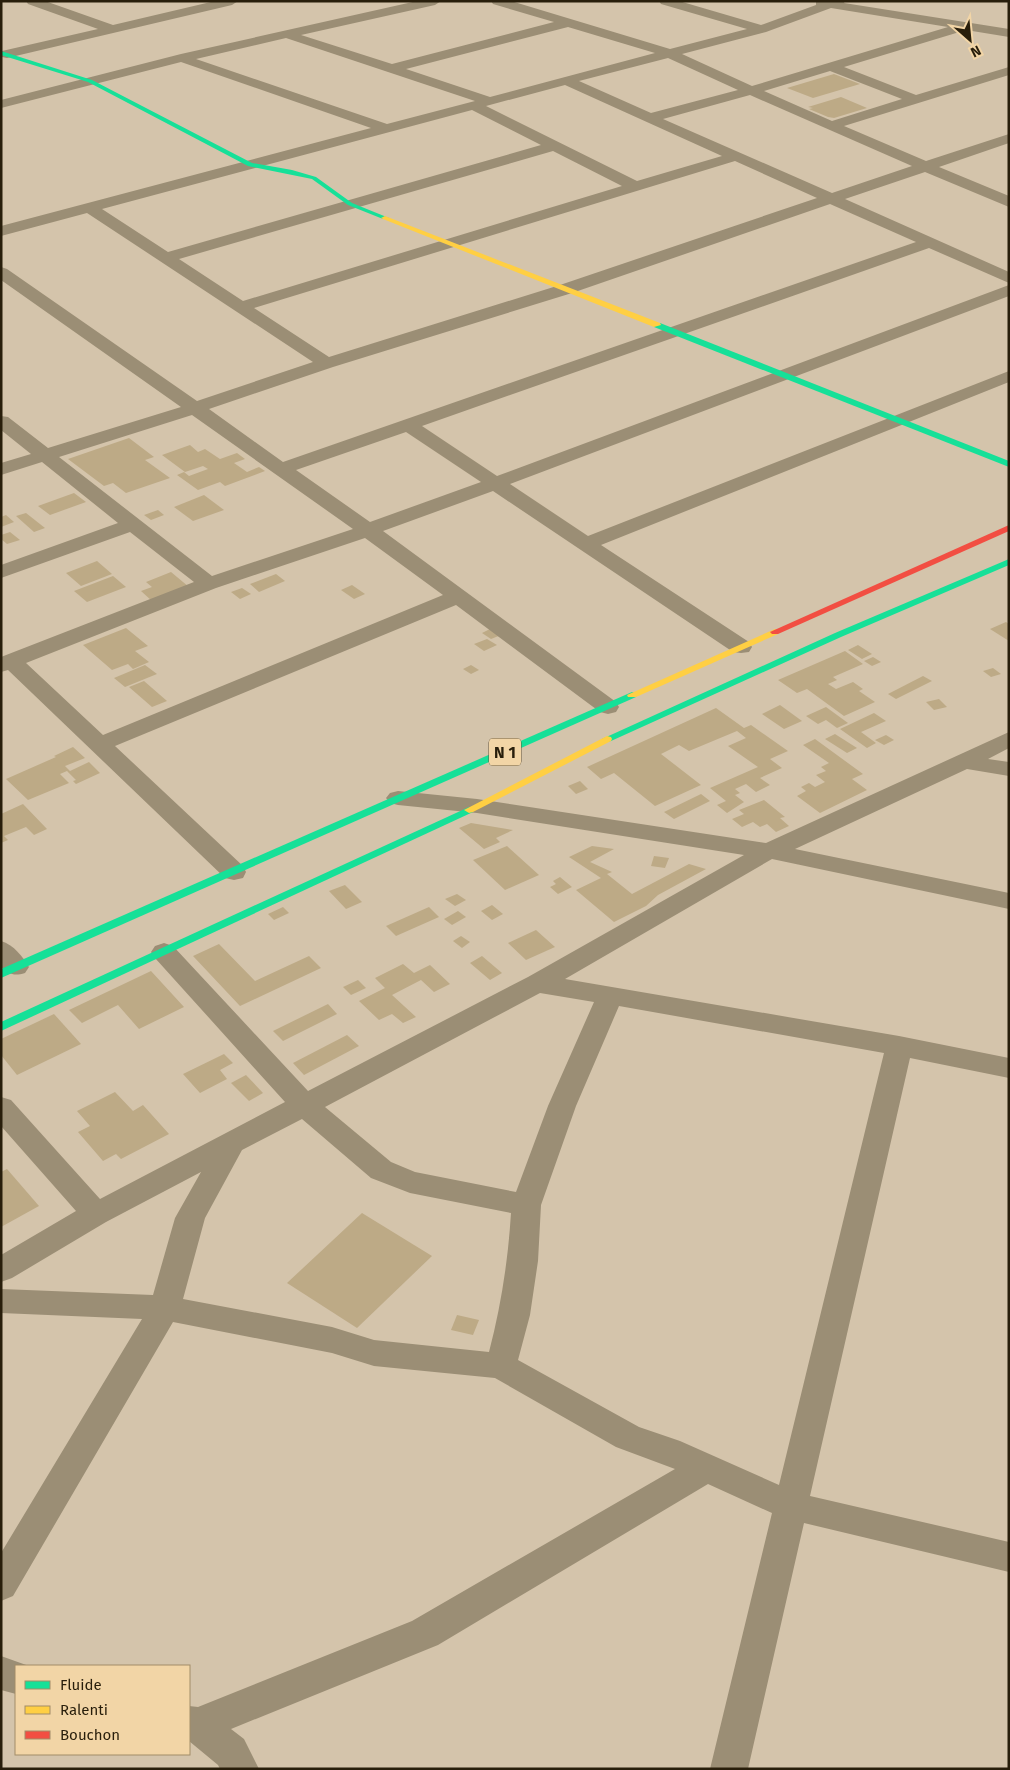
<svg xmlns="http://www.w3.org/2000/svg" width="1010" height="1770" viewBox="0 0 1010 1770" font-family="'Fira Sans',sans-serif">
  <rect width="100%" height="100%" fill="#d4c4ab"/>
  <g fill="#bdaa86">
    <path d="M834,74L860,84L813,98L787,88Z"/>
    <path d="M841,97L867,108L834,118L828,117L809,109L813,108L808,107Z"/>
    <path d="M129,438L154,457L145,460L170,478L126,493L113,483L104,486L68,459Z"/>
    <path d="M190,445L198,452L205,449L220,459L237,453L245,459L234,463L247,472L259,467L265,471L225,486L220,482L198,490L177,475L184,472L189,476L208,469L203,466L185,472L162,455Z"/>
    <path d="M74,493L86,502L50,515L38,506Z"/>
    <path d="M204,495L224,510L193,521L174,507Z"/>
    <path d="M158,510L164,515L151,520L144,515Z"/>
    <path d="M26,513L45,528L34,532L16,516Z"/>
    <path d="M6,515L14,522L1,527V517Z"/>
    <path d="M10,532L20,540L7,544L1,539V535Z"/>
    <path d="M97,561L112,574L81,586L66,573Z"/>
    <path d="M171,572L189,587L152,601L141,591L152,587L146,582Z"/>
    <path d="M276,574L285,581L259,592L250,584Z"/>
    <path d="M113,576L126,587L87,602L74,591Z"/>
    <path d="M352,585L365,594L354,599L341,590Z"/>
    <path d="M242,588L251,594L240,599L231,592Z"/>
    <path d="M1006,622L1009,624V641L990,629Z"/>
    <path d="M126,628L148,646L135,651L149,662L133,669L128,664L112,670L83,645Z"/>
    <path d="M492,628L501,635L491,639L482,633Z"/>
    <path d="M487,639L497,645L484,651L474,644Z"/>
    <path d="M858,645L872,654L862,659L848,650Z"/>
    <path d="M845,651L863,664L833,677L837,680L828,684L836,689L853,682L863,689L859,691L875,702L844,716L807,689L797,693L778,680Z"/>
    <path d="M873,657L881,662L872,666L864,661Z"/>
    <path d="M145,665L157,674L125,687L114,678Z"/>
    <path d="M471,665L479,670L471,674L463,669Z"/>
    <path d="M993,668L1001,674L991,677L983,671Z"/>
    <path d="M923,676L932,681L896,699L888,694Z"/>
    <path d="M144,681L167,701L152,707L129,687Z"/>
    <path d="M939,699L947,707L934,710L926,702Z"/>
    <path d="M780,705L802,721L784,729L762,714Z"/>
    <path d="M826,707L848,723L837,728L826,720L818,724L806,716Z"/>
    <path d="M716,708L744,728L751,725L788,751L770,759L782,768L760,778L770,785L756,792L746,784L735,789L740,793L735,795L744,802L727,813L717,805L726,801L710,788L758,767L728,746L746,738L737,731L689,751L679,745L661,754L701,785L655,806L614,773L601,779L587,767Z"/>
    <path d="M874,713L886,721L861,732L876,743L867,748L840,729Z"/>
    <path d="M835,734L857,748L847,753L825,739Z"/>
    <path d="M886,735L894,740L884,745L875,740Z"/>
    <path d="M815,739L863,774L852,779L867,790L820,813L797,796L806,791L801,787L809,783L815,787L825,782L816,775L826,771L821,767L829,763L803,745Z"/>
    <path d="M73,747L85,758L65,766L70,771L89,762L100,773L76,784L73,781L76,780L67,771L60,774L69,783L28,800L6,779L56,757L54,756Z"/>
    <path d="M580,781L588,789L576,794L568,786Z"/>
    <path d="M701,794L710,801L674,819L664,812Z"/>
    <path d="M764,800L785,817L780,818L789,826L776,832L767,824L760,827L753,822L742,827L732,819L744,814L739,810Z"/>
    <path d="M23,804L47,829L34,835L26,827L4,836L8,840L1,843V814Z"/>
    <path d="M471,823L513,830L496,838L500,842L484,849L459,828Z"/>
    <path d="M507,846L539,875L505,890L473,860Z"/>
    <path d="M592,846L614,849L590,862L612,872L607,874L632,894L689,864L706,869L658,895L646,906L614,922L576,890L601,878L569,857Z"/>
    <path d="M654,856L669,858L665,868L651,866Z"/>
    <path d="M560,877L572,887L558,894L550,887L556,884L553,881Z"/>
    <path d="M345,885L362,902L346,909L329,891Z"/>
    <path d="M457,894L466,900L455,906L445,899Z"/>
    <path d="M492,905L503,914L492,920L481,911Z"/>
    <path d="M283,907L289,913L274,920L268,914Z"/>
    <path d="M429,907L439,917L396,936L386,926Z"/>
    <path d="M458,911L466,917L452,925L444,919Z"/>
    <path d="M536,930L555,947L526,960L508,943Z"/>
    <path d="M461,936L470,942L462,948L453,941Z"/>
    <path d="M219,944L255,981L309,956L321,968L240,1006L193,956Z"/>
    <path d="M482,956L502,973L490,980L470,963Z"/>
    <path d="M403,964L414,973L430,965L450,984L434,992L421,980L392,995L416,1017L403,1023L392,1014L379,1020L359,1001L385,988L375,978Z"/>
    <path d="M151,971L184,1007L139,1029L118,1005L82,1023L69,1010Z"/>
    <path d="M358,980L366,988L351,995L343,987Z"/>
    <path d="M328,1004L337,1014L283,1041L273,1031Z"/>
    <path d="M54,1014L81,1044L17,1075L1,1055V1039Z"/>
    <path d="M347,1035L359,1046L304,1075L293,1063Z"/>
    <path d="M224,1054L233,1063L220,1070L227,1079L200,1093L183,1074Z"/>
    <path d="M246,1075L263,1093L249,1101L231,1083Z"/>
    <path d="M115,1092L133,1111L143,1105L169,1134L121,1159L116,1154L103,1161L78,1132L90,1126L77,1111Z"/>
    <path d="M7,1169L39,1206L1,1227V1172Z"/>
    <path d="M362,1213L432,1256L357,1328L287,1283Z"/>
    <path d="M457,1315L479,1320L473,1335L451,1330Z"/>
  </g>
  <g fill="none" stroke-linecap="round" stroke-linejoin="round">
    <g fill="#9b8e75" fill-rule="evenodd">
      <path d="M26,1H45L113,25L215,1H238L232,5L7,58L2,57V51L98,29L28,4Z"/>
      <path d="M417,1H441L435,5L301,35L392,64L554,22L493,4L491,1H511L670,49L747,29L661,4L659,1H679L761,25L816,5V1H845L844,3L1009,29V37L966,30L844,67L916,95L1009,67V75L844,126L926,161L1009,134V143L939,167L1009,196V207L925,172L845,199L1009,272V283L929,248L422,426L497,476L1009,285V296L510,484L588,536L1009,371V382L601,545L749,642L752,647L749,652L741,653L733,652L493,491L383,531L616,702L619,707L616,712L608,714L600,712L456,605L115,746L243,866L246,872L243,878L234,880L225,878L8,670L1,672V657L194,582L130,532L1,578V565L118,523L42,462L1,475V463L31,454L1,430V416L8,417L48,448L181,407L1,280V267L7,269L197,401L313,362L87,213L1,236V226L371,128L181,62L1,108V100L181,54ZM831,8L948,27L752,86L682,54L766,32ZM568,27L655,53L490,97L406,69ZM286,38L475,101L387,124L196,59ZM668,58L738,90L651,113L579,81ZM830,71L902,99L832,121L764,91ZM565,85L722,156L637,181L486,106ZM750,95L912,166L832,193L663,119ZM472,110L541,145L168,252L102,209ZM553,151L622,186L243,301L179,259ZM735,161L817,198L560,285L329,357L254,308ZM830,204L916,242L283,462L209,409L333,367L572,293ZM192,415L353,529L212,576L59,457ZM406,432L481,482L370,522L296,470ZM365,538L443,595L103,735L26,663L216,588Z"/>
      <path d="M1009,732V748L988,759L1009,762V776L967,769L795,849L1009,893V909L772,859L565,979L899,1036L1009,1058V1078L910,1058L810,1496L1009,1542V1572L804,1523L748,1769H710L772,1513L708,1484L438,1645L231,1729L244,1739L259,1769H220L218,1765L189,1741V1706L198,1707L412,1621L675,1469L616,1447L495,1378L374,1366L332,1353L173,1322L13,1596L1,1601V1553L142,1319L1,1313V1289L153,1295L175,1218L201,1172L106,1222L12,1278L1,1282V1255L76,1211L1,1126V1097L11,1100L100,1199L285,1102L155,958L151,952L155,946L164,943L173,946L308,1091L528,977L744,855L477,813L398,805L390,803L386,798L390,793L398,791L477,799L766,843ZM540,993L594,1002L548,1106L516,1192L415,1172L391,1162L325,1107ZM619,1006L884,1053L779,1485L680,1441L639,1427L518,1360L530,1315L538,1261L541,1205L576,1106ZM302,1119L371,1178L410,1193L511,1213C508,1261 501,1306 489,1352L374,1340L332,1327L183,1299L205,1218L242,1150Z"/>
      <path d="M1,941C14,945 22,956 29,967L25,973C15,976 9,975 1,967Z"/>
      <path d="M1,1656L29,1666H16V1694L1,1690Z"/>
    </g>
    <g fill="#16e098" fill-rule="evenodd">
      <path d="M1,51L92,80L252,163L292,170L316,177L352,203L389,218L383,219L348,205L312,179L248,166L88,82L1,55Z"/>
      <path d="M654,323H660L1009,461V467L654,327Z"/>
      <path d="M1009,559V565L841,637L611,741L607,742L602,739L835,633Z"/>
      <path d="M632,692L636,693L637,695L636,697L1,978V969Z"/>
      <path d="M469,807L474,810L473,812L1,1031V1022Z"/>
    </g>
    <g fill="#ffcf43" fill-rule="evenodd">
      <path d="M385,216L660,323L661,325L654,327L383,219L381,218Z"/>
      <path d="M775,629L780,632L778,634L636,697H628L627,695Z"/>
      <path d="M607,736L611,737L612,739L611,741L473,812L469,813L464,810Z"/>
    </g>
    <path fill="#f24e42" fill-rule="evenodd" d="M1009,525V531L778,634H772L770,632Z"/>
  </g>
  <g text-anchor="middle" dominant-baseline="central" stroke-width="4.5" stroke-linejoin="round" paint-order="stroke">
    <rect fill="#f2d5a6" stroke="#65553a" stroke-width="1" x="489" y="738.5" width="32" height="27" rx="4"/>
    <g font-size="16" font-weight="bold" fill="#281e0b">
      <text x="505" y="752">N 1</text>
    </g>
  </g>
  <rect width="1010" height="1770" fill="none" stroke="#281e0b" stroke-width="5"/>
  <rect x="15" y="1665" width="175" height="90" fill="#f2d5a6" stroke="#a18c68"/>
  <rect x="25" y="1681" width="25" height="8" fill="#16e098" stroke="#a18c68"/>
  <text x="60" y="1690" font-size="15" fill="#281e0b">Fluide</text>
  <rect x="25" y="1706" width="25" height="8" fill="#ffcf43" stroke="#a18c68"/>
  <text x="60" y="1715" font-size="15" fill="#281e0b">Ralenti</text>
  <rect x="25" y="1731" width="25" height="8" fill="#f24e42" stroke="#a18c68"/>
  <text x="60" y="1740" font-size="15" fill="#281e0b">Bouchon</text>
  <g transform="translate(970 40) rotate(153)" stroke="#f2d5a6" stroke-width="4" paint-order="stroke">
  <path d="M0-4L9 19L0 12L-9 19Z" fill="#281e0b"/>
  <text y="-8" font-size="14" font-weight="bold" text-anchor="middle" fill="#281e0b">N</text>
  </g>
</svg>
